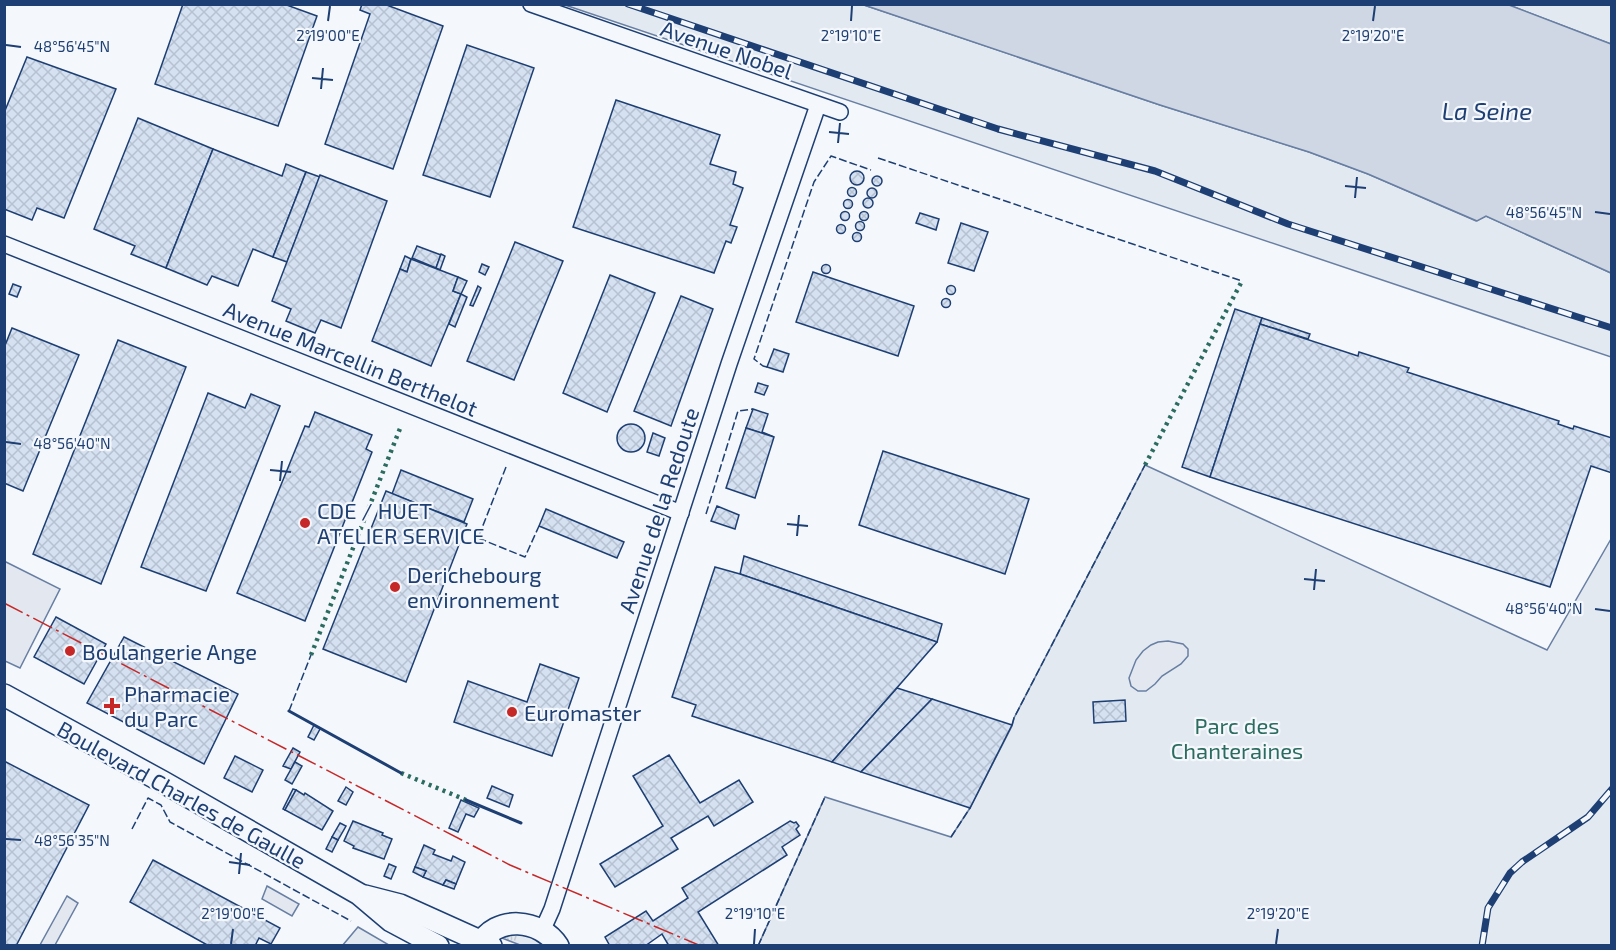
<svg xmlns="http://www.w3.org/2000/svg" width="1616" height="950" viewBox="0 0 1616 950" font-family="'Exo 2',sans-serif">
  <defs>
    <pattern id="grass-tufts" width="24" height="20" patternUnits="userSpaceOnUse" patternTransform="scale(1.5)"><rect width="24" height="20" fill="#e3e9f0"/><path d="M3 7l-1-3M5 7V3M7 7l1-3M15 17l-1-3M17 17v-4M19 17l1-3" fill="none" stroke="#c2c9d1"/></pattern>
    <pattern id="building-cross-hatch" width="8" height="8" patternUnits="userSpaceOnUse" patternTransform="scale(1.5)"><rect width="8" height="8" fill="#d5e0f0"/><path d="M0 0l8 8M0 8l8-8" fill="none" stroke="#b6c1d1"/></pattern>
  </defs>
  <rect width="100%" height="100%" fill="#f4f7fb"/>
  <path fill="url(#grass-tufts)" stroke="#687fa3" stroke-width="1.5" d="M514,934L531,936L545,945H520L502,938Z"/>
  <g fill="#e3e9f0" stroke="#687fa3" stroke-width="1.5">
    <path d="M565,5H864L1160,105L1309,152L1368,174L1476,221L1486,216L1611,273V357Z"/>
    <path d="M1509,5H1611V44Z"/>
    <path d="M1145,465L1547,650L1611,539V945L758,946L825,797L951,837L970,808L1012,726L1014,718Z"/>
    <path d="M358,927L389,945L342,946Z"/>
  </g>
  <g fill="#e3e8f0" stroke="#687fa3" stroke-width="1.5">
    <path d="M4,561L60,589L20,668L5,661Z"/>
    <path d="M1168,641L1183,644L1188,649V656L1181,664L1162,676L1155,684L1146,691H1138L1131,686L1129,678L1136,660L1143,651L1151,645L1158,642Z"/>
    <path d="M267,886L299,904L292,916L262,899Z"/>
    <path d="M67,896L78,903L55,945H40Z"/>
  </g>
  <path fill="#cfd7e4" stroke="#687fa3" stroke-width="1.5" d="M864,5H1509L1611,44V273L1486,216L1477,221L1368,174L1309,152L1160,105Z"/>
  <g fill="url(#building-cross-hatch)" stroke="#1d3f73" stroke-width="1.5">
    <path d="M183,4H284L317,16L278,126L155,84Z"/>
    <path d="M362,4H384L443,26L393,169L325,144L370,14L360,10Z"/>
    <path d="M467,45L534,68L490,197L423,175Z"/>
    <path d="M27,57L116,89L64,218L37,208L32,220L4,209V113Z"/>
    <path d="M616,100L720,135L710,164L736,172L733,184L743,188L730,225L737,227L731,243L726,241L714,273L573,227Z"/>
    <path d="M138,118L213,149L166,268L131,254L135,246L94,229Z"/>
    <path d="M213,149L282,176L286,164L306,172L273,257L253,249L238,286L212,276L207,285L166,268Z"/>
    <circle cx="857" cy="178" r="7"/>
    <path d="M306,172L320,177L287,262L273,257Z"/>
    <path d="M320,175L387,201L341,328L321,320L315,333L286,321L291,309L272,301Z"/>
    <circle cx="877" cy="181" r="5"/>
    <circle cx="852" cy="192" r="4.5"/>
    <circle cx="872" cy="193" r="5"/>
    <circle cx="868" cy="203" r="5"/>
    <circle cx="848" cy="204" r="4.5"/>
    <circle cx="864" cy="216" r="4.5"/>
    <circle cx="845" cy="216" r="4.5"/>
    <path d="M920,213L939,219L936,230L916,223Z"/>
    <circle cx="860" cy="226" r="4.5"/>
    <path d="M961,223L988,232L974,271L948,263Z"/>
    <circle cx="841" cy="229" r="4.5"/>
    <circle cx="857" cy="237" r="4.5"/>
    <path d="M515,242L563,261L514,380L467,361Z"/>
    <path d="M417,246L441,255L436,268L412,258Z"/>
    <path d="M441,254L445,256L440,270L436,268Z"/>
    <path d="M405,256L411,259L407,272L400,269Z"/>
    <path d="M411,259L458,277L453,291L461,294L431,366L372,341L400,269L407,272Z"/>
    <path d="M482,264L489,267L485,275L479,272Z"/>
    <circle cx="826" cy="269" r="4.5"/>
    <path d="M813,272L914,306L898,356L796,322Z"/>
    <path d="M610,275L655,293L607,412L563,393Z"/>
    <path d="M458,277L467,281L461,294L453,291Z"/>
    <path d="M13,284L21,287L17,297L9,294Z"/>
    <circle cx="951" cy="290" r="4.5"/>
    <path d="M478,286L481,288L473,306L470,305Z"/>
    <path d="M461,294L467,297L455,327L449,324Z"/>
    <path d="M681,296L713,309L671,426L634,411Z"/>
    <circle cx="946" cy="303" r="4.5"/>
    <path d="M1235,309L1262,318L1210,477L1182,467Z"/>
    <path d="M1262,318L1310,334L1308,339L1260,324Z"/>
    <path d="M1260,324L1358,356L1359,352L1409,368L1407,372L1559,421L1558,424L1573,429L1574,426L1612,438V473L1591,466L1550,587L1210,477Z"/>
    <path d="M12,328L79,355L23,491L4,483V348Z"/>
    <path d="M118,340L186,367L101,584L33,554Z"/>
    <path d="M774,349L789,354L783,372L767,367Z"/>
    <path d="M758,383L768,386L764,395L755,392Z"/>
    <path d="M208,393L245,408L251,394L280,406L206,591L141,567Z"/>
    <path d="M753,409L768,414L762,432L774,437L746,428Z"/>
    <path d="M315,412L372,435L366,449L372,452L305,621L237,593L305,426L309,427Z"/>
    <circle cx="631" cy="438" r="14"/>
    <path d="M746,428L774,437L755,498L726,488Z"/>
    <path d="M653,433L665,438L659,456L647,452Z"/>
    <path d="M883,451L1029,499L1005,574L859,525Z"/>
    <path d="M401,470L473,499L464,522L392,494Z"/>
    <path d="M386,491L467,524L406,682L323,649Z"/>
    <path d="M717,506L739,515L735,529L711,521Z"/>
    <path d="M546,509L624,542L617,558L539,526Z"/>
    <path d="M744,556L942,624L937,642L740,574Z"/>
    <path d="M715,567L740,574L937,642L832,762L692,716L696,705L672,697Z"/>
    <path d="M56,617L106,644L84,684L34,657Z"/>
    <path d="M124,637L238,694L204,764L87,703Z"/>
    <path d="M540,664L579,678L552,756L454,722L468,681L527,702Z"/>
    <path d="M897,688L932,699L861,772L832,762Z"/>
    <path d="M932,699L1012,725L970,808L861,772Z"/>
    <path d="M1125,700L1126,721L1094,723L1093,702Z"/>
    <path d="M314,725L320,729L314,740L308,737Z"/>
    <path d="M293,748L300,752L291,769L283,766Z"/>
    <path d="M669,755L700,803L739,780L753,802L714,826L708,816L671,838L678,849L615,887L600,864L663,826L633,776Z"/>
    <path d="M235,756L263,770L252,792L224,778Z"/>
    <path d="M4,761L89,805L16,946H4Z"/>
    <path d="M295,762L302,766L292,784L285,780Z"/>
    <path d="M492,786L513,795L509,807L487,798Z"/>
    <path d="M346,787L353,792L346,805L338,801Z"/>
    <path d="M293,789L296,790L285,810L283,809Z"/>
    <path d="M296,790L304,795L305,793L333,811L322,830L285,810Z"/>
    <path d="M461,800L479,808L474,817L466,814L458,832L449,828Z"/>
    <path d="M353,821L383,833L382,835L392,839L384,859L353,848L354,846L344,841Z"/>
    <path d="M790,821L794,823L796,822L799,826L796,829L800,835L782,847L787,855L698,912L719,946H669L662,934L645,946H610L605,937L646,911L653,921L688,898L682,888Z"/>
    <path d="M340,823L346,826L338,840L332,837Z"/>
    <path d="M332,837L338,840L332,852L326,849Z"/>
    <path d="M424,845L435,850L433,854L451,861L453,856L465,862L456,884L446,880L443,885L423,877L426,871L415,867Z"/>
    <path d="M153,860L280,928L271,944L259,938L255,946H209L130,902Z"/>
    <path d="M389,864L396,867L391,879L384,876Z"/>
    <path d="M415,867L426,871L423,877L413,872Z"/>
    <path d="M446,880L456,884L454,889L443,885Z"/>
  </g>
  <g fill="none" stroke-linecap="round" stroke-linejoin="round">
    <defs>
      <g id="minor">
        <path d="M531,4L840,112"/>
        <path d="M4,244L681,513"/>
        <path d="M543,929L552,909L729,364L818,105"/>
      </g>
      <g id="secondary">
        <path d="M4,695L163,782L359,894L391,921L438,946"/>
        <path d="M365,896L400,905L491,946"/>
        <path d="M479,946C495,914 541,919 558,946"/>
      </g>
    </defs>
    <use href="#minor" stroke="#1d3f73" stroke-width="18"/>
    <use href="#secondary" stroke="#1d3f73" stroke-width="24"/>
    <use href="#minor" stroke="#f4f7fb" stroke-width="15"/>
    <use href="#secondary" stroke="#f4f7fb" stroke-width="21"/>
    <defs>
      <g id="rail">
        <path d="M628,4L998,129L1155,171L1288,224L1612,328"/>
        <path d="M1482,946L1488,908L1510,873L1522,862L1588,817L1612,789"/>
      </g>
    </defs>
    <use href="#rail" stroke="#1d3f73" stroke-width="7"/>
    <use href="#rail" stroke="#f4f7fb" stroke-width="4.5" stroke-dasharray="14" stroke-linecap="butt"/>
    <g stroke="#2c6c60" stroke-width="4.5" stroke-dasharray="3 4.5" stroke-linecap="butt">
      <path d="M1145,465L1242,281"/>
      <path d="M311,655L401,426"/>
      <path d="M401,773L466,800"/>
    </g>
    <g stroke="#1d3f73" stroke-width="1.5" stroke-dasharray="8 3" stroke-linecap="butt">
      <path d="M878,158L1242,281"/>
      <path d="M767,367L763,366L754,359L814,182L831,156L871,170"/>
      <path d="M506,467L478,538L525,557L539,526"/>
      <path d="M706,514L738,411L753,409"/>
      <path d="M289,711L311,655"/>
      <path d="M1012,725L1014,718L1145,465"/>
      <path d="M132,829L148,798L161,805L170,822L351,921"/>
      <path d="M951,837L970,808"/>
      <path d="M758,946L825,797"/>
    </g>
    <g stroke="#1d3f73" stroke-width="3">
      <path d="M289,711L401,773"/>
      <path d="M466,800L521,823"/>
    </g>
    <path stroke="#c62828" stroke-width="1.5" stroke-dasharray="21 4.5 3 4.5" stroke-linecap="butt" d="M4,603L510,865L701,946"/>
  </g>
  <path fill="none" stroke="#1d3f73" stroke-width="2" d="M328,21L330,6M851,21L852,6M1373,21L1375,6M6,45L21,47M312,78L333,80M321,89L323,68M829,132L849,134M838,143L840,123M1345,186L1366,188M1355,198L1357,177M1595,212L1610,214M6,442L21,444M270,470L291,472M280,481L282,461M787,524L808,526M797,536L799,515M1304,579L1325,581M1314,590L1316,569M1595,609L1610,611M6,839L21,840M229,862L250,865M239,874L241,853M231,944L233,929M754,944L755,929M1276,944L1278,929"/>
  <g fill="#c62828" stroke="#f4f7fb" stroke-width="2">
    <circle cx="305" cy="523" r="6"/>
    <circle cx="395" cy="587" r="6"/>
    <circle cx="70" cy="651" r="6"/>
    <path d="M109 697h6v6h6v6h-6v6h-6v-6h-6v-6h6z"/>
    <circle cx="512" cy="712" r="6"/>
  </g>
  <g text-anchor="middle" dominant-baseline="central" stroke-width="4.5" stroke-linejoin="round" paint-order="stroke">
    <g font-size="22" fill="#1d3f73" stroke="#f4f7fb">
      <text transform="translate(727 49) rotate(19)">Avenue Nobel</text>
      <text transform="translate(351 358) rotate(22)">Avenue Marcellin Berthelot</text>
      <text transform="translate(658 510) rotate(-72)">Avenue de la Redoute</text>
      <text transform="translate(182 794) rotate(29)">Boulevard Charles de Gaulle</text>
    </g>
    <g font-size="22" fill="#1d3f73" stroke="#f4f7fb" text-anchor="start">
      <text x="317" y="510">CDE / HUET<tspan x="317" dy="25">ATELIER SERVICE</tspan></text>
      <text x="407" y="574">Derichebourg<tspan x="407" dy="25">environnement</tspan></text>
      <text x="82" y="651">Boulangerie Ange</text>
      <text x="124" y="693">Pharmacie<tspan x="124" dy="25">du Parc</tspan></text>
      <text x="524" y="712">Euromaster</text>
    </g>
    <g font-size="22" fill="#2c6c60" stroke="#f4f7fb">
      <text x="1237" y="725">Parc des<tspan x="1237" dy="25">Chanteraines</tspan></text>
    </g>
    <g font-size="24" font-style="italic" fill="#1d3f73" stroke="#f4f7fb">
      <text x="1487" y="110">La Seine</text>
    </g>
  </g>
  <g font-size="15" text-anchor="middle" fill="#1d3f73" stroke="#f4f7fb" stroke-width="4.5" stroke-linejoin="round" paint-order="stroke">
    <text x="328" y="41">2°19'00"E</text>
    <text x="851" y="41">2°19'10"E</text>
    <text x="1373" y="41">2°19'20"E</text>
    <text x="72" y="52">48°56'45"N</text>
    <text x="1544" y="218">48°56'45"N</text>
    <text x="72" y="449">48°56'40"N</text>
    <text x="1544" y="614">48°56'40"N</text>
    <text x="72" y="846">48°56'35"N</text>
    <text x="233" y="919">2°19'00"E</text>
    <text x="755" y="919">2°19'10"E</text>
    <text x="1278" y="919">2°19'20"E</text>
  </g>
  <rect width="1616" height="950" fill="none" stroke="#1d3f73" stroke-width="12"/>
</svg>
